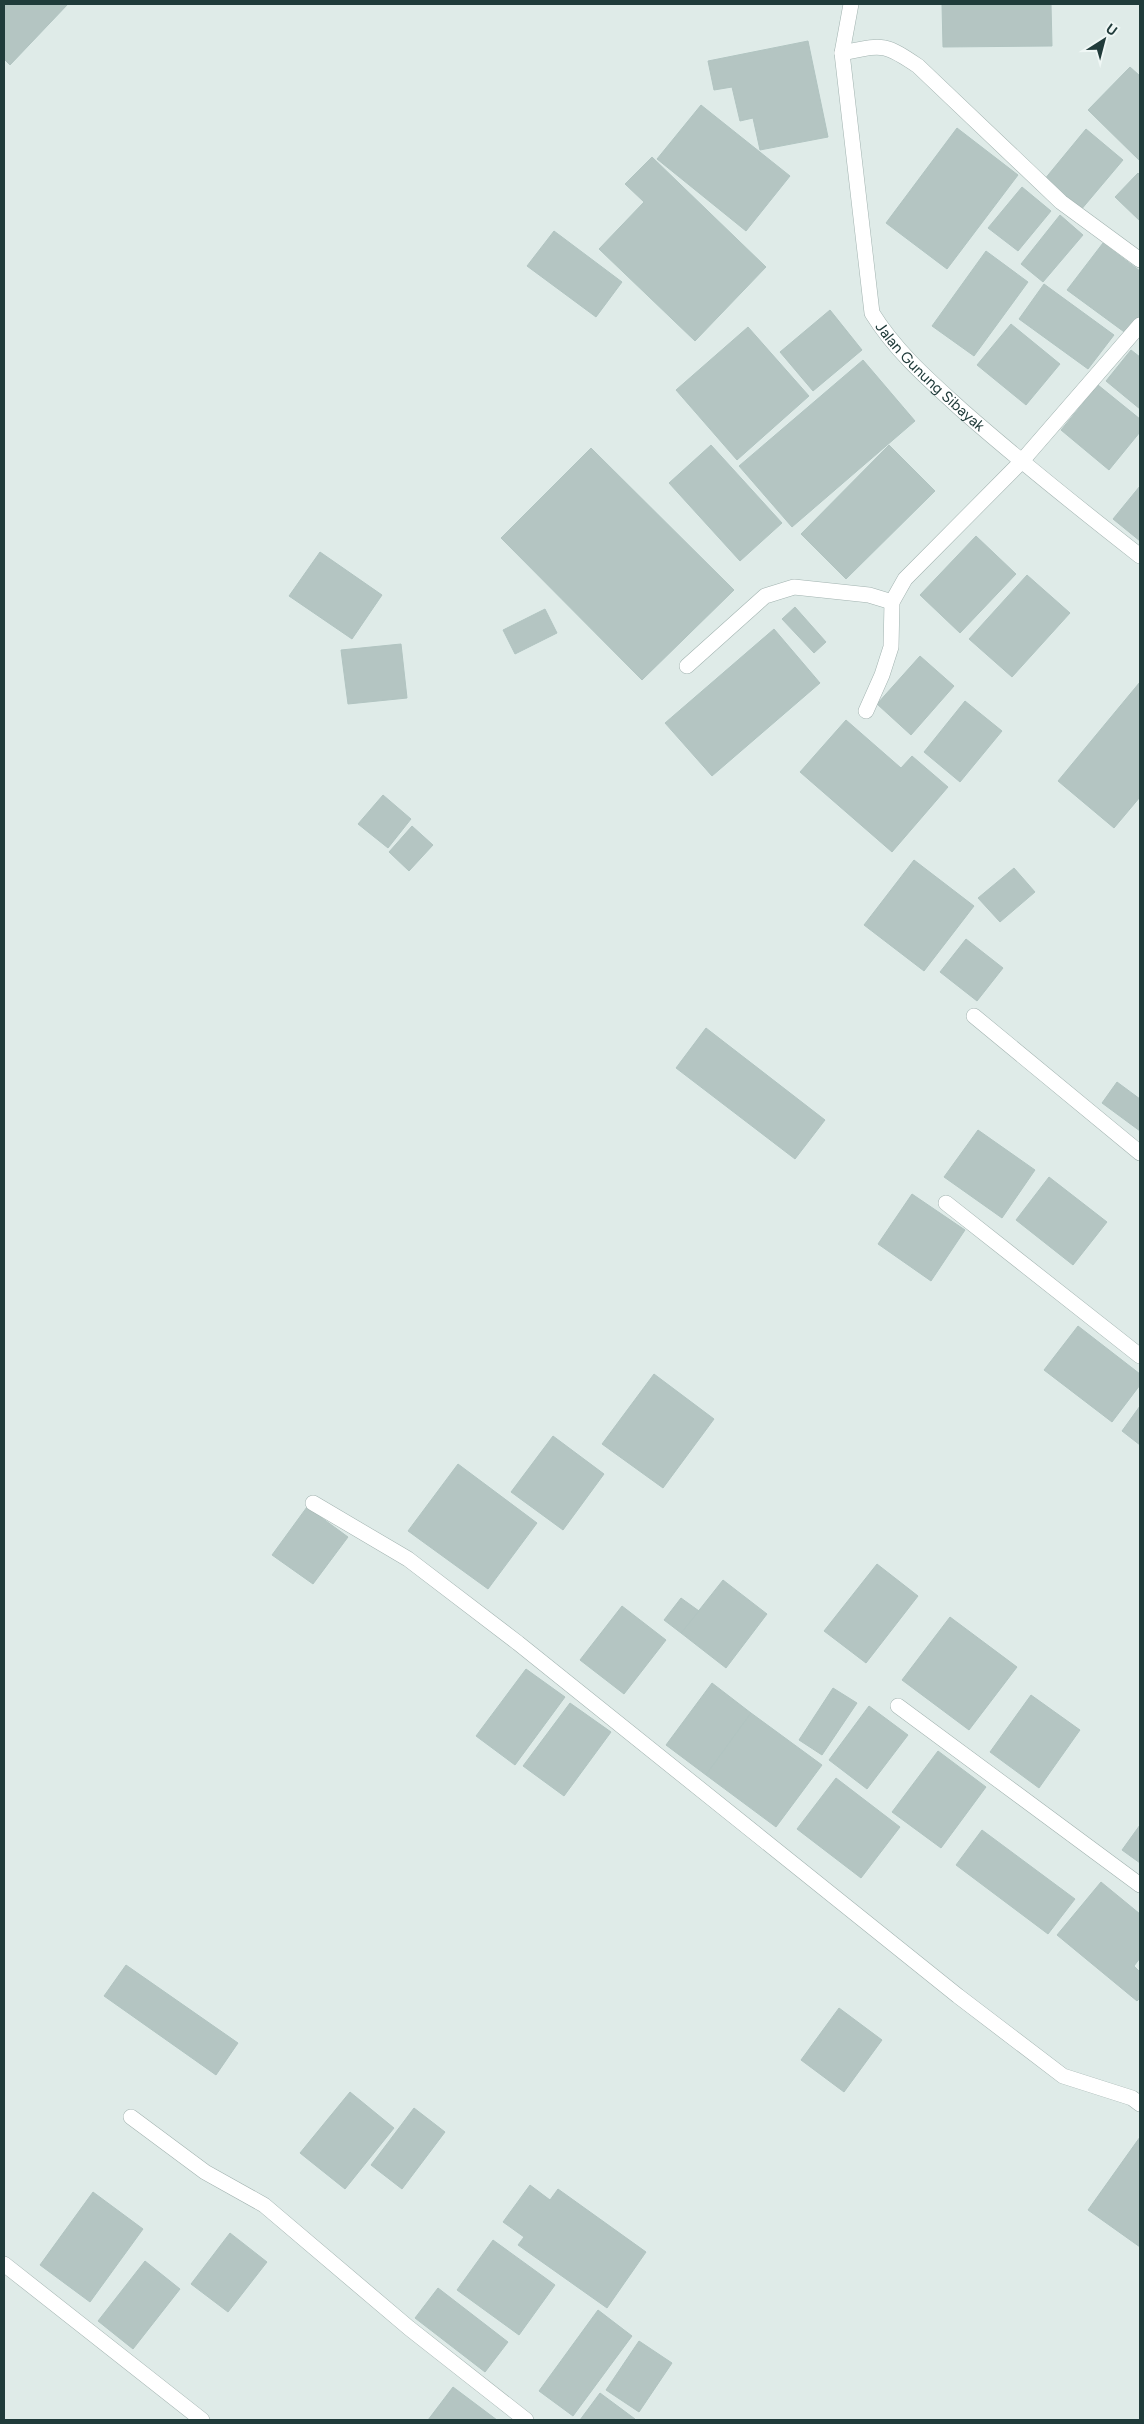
<svg xmlns="http://www.w3.org/2000/svg" width="1144" height="2424" viewBox="0 0 1144 2424" font-family="Figtree,sans-serif">
  <rect width="100%" height="100%" fill="#dfebe8"/>
  <g fill="#b4c5c2" stroke="#b1c4c1">
    <path d="M4,4H68L10,65L4,59Z"/>
    <path d="M942,4H1051L1052,46L943,47Z"/>
    <path d="M808,41L828,137L760,150L753,118L740,121L732,87L714,90L708,61Z"/>
    <path d="M1130,67L1140,76V161L1088,110Z"/>
    <path d="M701,105L790,176L746,231L657,159Z"/>
    <path d="M957,128L1018,175L947,269L886,223Z"/>
    <path d="M1086,129L1123,160L1080,211L1044,180Z"/>
    <path d="M652,157L766,267L695,341L599,249L644,202L625,184Z"/>
    <path d="M1138,173L1140,175V221L1115,197Z"/>
    <path d="M1022,187L1051,211L1018,251L988,228Z"/>
    <path d="M1060,215L1083,235L1043,282L1021,264Z"/>
    <path d="M554,231L622,282L596,317L527,266Z"/>
    <path d="M1103,243L1140,271V316L1127,334L1067,290Z"/>
    <path d="M986,251L1028,282L974,356L932,326Z"/>
    <path d="M1044,284L1114,335L1088,369L1019,319Z"/>
    <path d="M830,310L862,350L813,391L780,352Z"/>
    <path d="M1011,324L1060,364L1026,405L977,365Z"/>
    <path d="M748,327L809,396L737,460L676,390Z"/>
    <path d="M1131,350L1140,357V409L1106,381Z"/>
    <path d="M863,360L915,421L792,527L739,466Z"/>
    <path d="M1098,385L1140,419V432L1109,470L1061,430Z"/>
    <path d="M711,445L782,523L740,561L669,483Z"/>
    <path d="M889,445L935,491L846,579L801,534Z"/>
    <path d="M591,448L734,590L642,680L501,538Z"/>
    <path d="M1140,486V541L1113,519Z"/>
    <path d="M976,536L1016,574L960,633L920,595Z"/>
    <path d="M320,552L382,595L352,639L289,596Z"/>
    <path d="M1027,575L1070,613L1012,677L969,639Z"/>
    <path d="M795,607L826,642L814,653L782,619Z"/>
    <path d="M545,609L557,633L515,654L503,630Z"/>
    <path d="M774,629L820,683L712,776L665,723Z"/>
    <path d="M401,644L407,698L348,704L341,650Z"/>
    <path d="M920,656L954,686L911,735L877,704Z"/>
    <path d="M1140,682V797L1114,828L1058,781Z"/>
    <path d="M965,701L1002,731L960,782L924,752Z"/>
    <path d="M846,720L901,768L912,756L948,787L892,852L800,772Z"/>
    <path d="M383,795L411,819L388,848L358,824Z"/>
    <path d="M412,826L433,845L409,871L389,852Z"/>
    <path d="M914,860L974,906L924,971L864,925Z"/>
    <path d="M1014,868L1035,892L1000,922L978,898Z"/>
    <path d="M966,939L1003,968L977,1001L940,972Z"/>
    <path d="M706,1028L825,1120L795,1159L676,1068Z"/>
    <path d="M1117,1082L1140,1099V1131L1102,1103Z"/>
    <path d="M978,1130L1035,1170L1002,1218L944,1177Z"/>
    <path d="M1049,1177L1107,1222L1073,1265L1016,1220Z"/>
    <path d="M912,1194L965,1230L931,1281L878,1244Z"/>
    <path d="M1078,1326L1140,1374V1385L1112,1422L1044,1370Z"/>
    <path d="M654,1374L714,1419L663,1488L602,1444Z"/>
    <path d="M1140,1406V1445L1122,1431Z"/>
    <path d="M553,1436L604,1474L563,1530L511,1492Z"/>
    <path d="M458,1464L537,1523L488,1589L408,1531Z"/>
    <path d="M307,1507L348,1537L313,1584L272,1555Z"/>
    <path d="M877,1564L918,1596L866,1663L824,1631Z"/>
    <path d="M723,1580L767,1614L726,1668L681,1633Z"/>
    <path d="M681,1598L699,1611L681,1633L664,1620Z"/>
    <path d="M622,1606L666,1640L624,1694L580,1660Z"/>
    <path d="M950,1617L1017,1667L969,1730L902,1680Z"/>
    <path d="M526,1669L565,1697L515,1765L476,1736Z"/>
    <path d="M712,1683L751,1713L706,1775L666,1745Z"/>
    <path d="M833,1688L857,1703L822,1755L799,1740Z"/>
    <path d="M1031,1695L1080,1730L1039,1788L990,1752Z"/>
    <path d="M570,1703L611,1732L564,1796L523,1766Z"/>
    <path d="M869,1706L908,1735L867,1789L829,1760Z"/>
    <path d="M751,1713L822,1765L776,1827L706,1775Z"/>
    <path d="M938,1751L986,1787L941,1848L892,1812Z"/>
    <path d="M836,1778L900,1827L861,1878L797,1829Z"/>
    <path d="M1140,1825V1863L1122,1850Z"/>
    <path d="M982,1830L1075,1899L1048,1934L956,1865Z"/>
    <path d="M1101,1882L1140,1914V1958L1134,1966L1140,1972V1998L1137,2001L1057,1935Z"/>
    <path d="M126,1965L238,2043L216,2075L104,1996Z"/>
    <path d="M839,2008L882,2040L844,2092L801,2060Z"/>
    <path d="M350,2092L394,2128L345,2189L300,2153Z"/>
    <path d="M414,2108L445,2132L402,2189L371,2165Z"/>
    <path d="M1140,2137V2247L1088,2210Z"/>
    <path d="M530,2185L550,2200L558,2189L646,2252L607,2308L518,2245L524,2237L503,2222Z"/>
    <path d="M93,2192L143,2229L90,2302L40,2265Z"/>
    <path d="M230,2233L267,2262L228,2312L191,2284Z"/>
    <path d="M493,2240L555,2285L519,2335L457,2290Z"/>
    <path d="M145,2261L180,2289L133,2349L98,2321Z"/>
    <path d="M438,2288L508,2342L485,2372L415,2318Z"/>
    <path d="M598,2310L632,2336L573,2416L539,2391Z"/>
    <path d="M639,2341L672,2363L639,2412L606,2390Z"/>
    <path d="M453,2387L497,2420H428Z"/>
    <path d="M600,2393L635,2419L634,2420H580Z"/>
  </g>
  <g fill="none" stroke-linecap="round" stroke-linejoin="round">
    <defs>
      <g id="minor">
        <path id="s1" d="M851,4L842,53L872,313C896,352 930,381 964,412C1021,462 1080,509 1140,556"/>
        <path d="M842,53C882,45 883,42 918,66L1061,202L1140,260"/>
        <path d="M687,666L765,596L794,587L869,595L892,602"/>
        <path d="M866,711L882,675L891,647L892,602L905,579L1021,462L1140,325"/>
        <path d="M974,1016L1140,1153"/>
        <path d="M946,1203L1140,1356"/>
        <path d="M313,1503L408,1559L518,1643L958,1996L1063,2076L1132,2098L1140,2104"/>
        <path d="M898,1706L1140,1885"/>
        <path d="M131,2117L205,2172L264,2205L409,2328L526,2420"/>
        <path d="M4,2264L202,2420"/>
      </g>
    </defs>
    <use href="#minor" stroke="#a2b3b0" stroke-width="16"/>
    <use href="#minor" stroke="#fff" stroke-width="15"/>
  </g>
  <g text-anchor="middle" dominant-baseline="central" stroke-width="4" stroke-linejoin="round" paint-order="stroke">
    <g font-size="15" fill="#203b3a" stroke="#eff7f5">
      <text stroke="none"><textPath href="#s1" startOffset="398">Jalan Gunung Sibayak</textPath></text>
    </g>
  </g>
  <rect width="1144" height="2424" fill="none" stroke="#203b3a" stroke-width="10"/>
  <g transform="translate(1104 40) rotate(36)" stroke="#eff7f5" stroke-width="4" paint-order="stroke">
  <path d="M0-4L9 19L0 12L-9 19Z" fill="#203b3a"/>
  <text y="-8" font-size="14" font-weight="bold" text-anchor="middle" fill="#203b3a">U</text>
  </g>
</svg>
